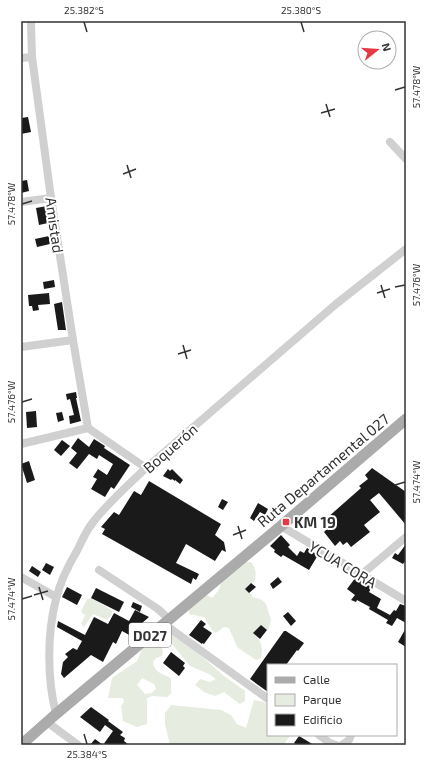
<svg xmlns="http://www.w3.org/2000/svg" width="427" height="766" viewBox="0 0 427 766" font-family="'Exo 2',sans-serif">
  <rect width="100%" height="100%" fill="#fff"/>
  <g fill="#e6ecdf" fill-rule="evenodd">
    <path d="M246,562H251C256,568 257,575 254,582L249,584L246,588L253,597L262,600L266,604L271,620L268,630H258L255,634C262,643 263,648 261,658L256,660L237,647L229,628L224,627L216,633L212,630L204,617L189,614V609L197,598L207,595L212,598L219,590L222,580Z"/>
    <path d="M91,598L113,611L111,616L107,620L93,614L84,627L81,624L85,615L81,612L87,599Z"/>
    <path d="M171,631L180,637L224,676L245,691V701L240,704L224,692L215,696L204,692L195,685L200,679L210,682L216,679L209,674L190,666L167,638L166,633Z"/>
    <path d="M150,639L159,642L163,651L162,656L156,658L153,662C154,672 162,674 171,678V694L167,697L152,696L147,698V724L137,727L123,721L121,706L124,702L123,698H108L112,678L137,661L145,642ZM142,678L154,684L156,689L151,693L145,694L137,685Z"/>
    <path d="M254,700L264,702L268,705V735H290L284,745H170L165,724V713L171,705L221,710L231,715L237,724L246,728Z"/>
  </g>
  <g fill="#1a1a1a">
    <path d="M28,117L31,132L21,134V118Z"/>
    <path d="M27,180L29,191L21,193V181Z"/>
    <path d="M47,206L48,223L39,225L36,208Z"/>
    <path d="M49,236L50,244L37,247L35,239Z"/>
    <path d="M54,280L55,287L44,289L43,282Z"/>
    <path d="M49,293L50,304L38,305L39,310L33,311L32,306H29L28,295Z"/>
    <path d="M62,302L66,330H58L54,304Z"/>
    <path d="M76,392L77,398H76L81,421L70,424L69,416L74,415L70,399L67,400L66,394Z"/>
    <path d="M36,411L37,427L27,428L26,412Z"/>
    <path d="M62,412L64,420L58,422L56,413Z"/>
    <path d="M78,438L89,447L94,439L105,446L104,448L110,452L130,465L114,489L111,487L105,497L91,489L97,479L93,477L98,469L107,475L113,464L99,455L97,459L89,454L77,469L69,463L77,453L71,448Z"/>
    <path d="M62,440L70,446L61,456L54,450Z"/>
    <path d="M29,461L35,480L27,483L21,464Z"/>
    <path d="M372,468L406,492V525L379,493L370,500L380,512L364,525L370,532L351,547L347,542L343,545L340,541L335,546L324,532L332,524L327,518L361,488L359,486L368,479L365,475Z"/>
    <path d="M168,469L170,471L172,469L183,480L180,484L175,480V481L172,479L171,480L163,476Z"/>
    <path d="M149,481L221,524L215,535L224,542L226,552L222,550L215,561L186,544L176,563L199,574L196,580L193,578L191,584L102,534L105,529L101,527L114,512L119,515L134,491L141,495Z"/>
    <path d="M222,499L228,502L223,510L218,507Z"/>
    <path d="M258,503L268,509L265,515L260,512L254,521L250,518Z"/>
    <path d="M281,535L290,545L288,547L297,556L300,551L304,553L307,548L318,555L309,570L283,555L281,557L274,552L275,550L270,546Z"/>
    <path d="M406,544V560L403,564L392,558L395,553L398,555Z"/>
    <path d="M46,563L54,567L50,575L42,570Z"/>
    <path d="M32,566L41,572L38,577L29,571Z"/>
    <path d="M278,577L282,582L273,589L270,584Z"/>
    <path d="M356,577L372,587L369,592L381,599L377,608L390,615L394,610L396,611L400,604L406,606V623L397,618L392,626L386,623L388,620L369,609L370,607L357,600L356,602L351,600L355,595L347,589Z"/>
    <path d="M251,583L256,587L249,593L245,589Z"/>
    <path d="M67,587L82,595L77,605L62,597Z"/>
    <path d="M96,588L124,602L119,612L91,598Z"/>
    <path d="M133,602L142,606L140,612L131,607Z"/>
    <path d="M135,610L149,617L141,624L139,623L131,636L122,631L116,644L113,642L103,662L91,655L64,678L61,674L63,662L68,657L65,654L73,648L77,650L82,641L57,627L58,621L85,635L94,617L108,624L114,613L129,621Z"/>
    <path d="M288,612L296,621L291,626L283,616Z"/>
    <path d="M201,620L206,624L203,627L212,633L204,644L202,643V644L189,635Z"/>
    <path d="M261,625L267,630L260,639L253,633Z"/>
    <path d="M406,628V647L398,642Z"/>
    <path d="M284,631H286L304,643L298,651L297,650L286,665H268V692L250,679Z"/>
    <path d="M171,652L185,663L183,666L185,668L179,676L163,663Z"/>
    <path d="M91,707L109,720L108,721L123,732L120,735L125,738L124,741L129,745H90L95,739L103,745L113,731L105,725L100,732L80,717Z"/>
    <path d="M299,736L314,745H297L294,743Z"/>
  </g>
  <g fill="none" stroke-linecap="round" stroke-linejoin="round">
    <g stroke="#d0d0d0" stroke-width="8">
      <path d="M31,21L32,57L51,198L73,340L88,428"/>
      <path d="M21,58L32,57"/>
      <path d="M390,142L406,159"/>
      <path d="M21,202L51,198"/>
      <path d="M21,347L73,340"/>
      <path d="M21,444L88,428L146,468"/>
      <path d="M281,526L406,601"/>
      <path d="M99,570L158,609L169,619"/>
      <path d="M361,575L406,537"/>
      <path d="M21,577L56,597"/>
      <path d="M164,624L268,699"/>
      <path d="M56,714C47,678 47,634 56,599C60,582 69,564 78,549C82,540 87,530 93,522C109,502 128,485 146,468L336,304L406,249"/>
      <path d="M47,722L78,745"/>
      <path d="M319,735L330,743L336,745"/>
      <path d="M342,745L349,740L351,735"/>
    </g>
    <path stroke="#ababab" stroke-width="11" d="M21,745L56,714L281,526L406,419"/>
  </g>
  <path fill="none" stroke="#333" stroke-width="1.5" d="M84,22L87,32M301,22L304,32M395,90L405,87M326,104L330,117M321,113L335,109M127,165L131,178M123,174L136,169M22,204L32,201M381,285L385,298M395,287L405,285M377,293L390,289M183,345L187,359M178,354L191,350M22,402L32,399M395,485L405,482M238,526L242,539M233,535L246,530M39,587L43,600M34,595L48,591M22,599L32,596M84,734L87,744"/>
  <rect fill="#e63946" stroke="#fff" stroke-width="1.5" x="282" y="518" width="8" height="8" rx="2"/>
  <g text-anchor="middle" dominant-baseline="central" stroke-width="4" stroke-linejoin="round" paint-order="stroke">
    <rect fill="#fff" stroke="#707070" stroke-width="1" x="129" y="623" width="42" height="24" rx="3"/>
    <g font-size="14" font-weight="bold" fill="#333">
      <text x="150" y="635">D027</text>
    </g>
    <g font-size="15" fill="#333" stroke="#fff">
      <text transform="translate(55 225) rotate(82)">Amistad</text>
      <text transform="translate(170 448) rotate(-41)">Boquerón</text>
      <text transform="translate(323 470) rotate(-40)">Ruta Departamental 027</text>
      <text transform="translate(343 564) rotate(31)">YCUA CORA</text>
    </g>
    <g font-size="15" font-weight="bold" fill="#333" stroke="#fff" text-anchor="start">
      <text x="294" y="522">KM 19</text>
    </g>
  </g>
  <rect width="427" height="766" fill="none" stroke="#ffffff" stroke-width="44"/>
  <rect x="267" y="664" width="130" height="72" fill="#ffffff" stroke="#adadad"/>
  <rect x="275" y="677" width="20" height="6" fill="#ababab" stroke="#adadad"/>
  <text x="303" y="684" font-size="12" fill="#333333">Calle</text>
  <rect x="275" y="694" width="20" height="12" fill="#e6ecdf" stroke="#adadad"/>
  <text x="303" y="704" font-size="12" fill="#333333">Parque</text>
  <rect x="275" y="714" width="20" height="12" fill="#1a1a1a" stroke="#adadad"/>
  <text x="303" y="724" font-size="12" fill="#333333">Edificio</text>
  <g transform="translate(377 50) rotate(73)"><circle r="19" fill="#ffffff" stroke="#adadad"/>
  <path d="M0-3L7 15L0 10L-7 15Z" fill="#e63946"/>
  <text y="-6" font-size="11" font-weight="bold" text-anchor="middle" fill="#333333">N</text>
  </g>
  <rect x="22" y="22" width="383" height="722" fill="none" stroke="#333" stroke-width="1.5"/>
  <g font-size="10" text-anchor="middle" fill="#333">
    <text x="84" y="14">25.382°S</text>
    <text x="301" y="14">25.380°S</text>
    <text transform="translate(416 87) rotate(-90)" y="4">57.478°W</text>
    <text transform="translate(11 204) rotate(-90)" y="4">57.478°W</text>
    <text transform="translate(416 285) rotate(-90)" y="4">57.476°W</text>
    <text transform="translate(11 402) rotate(-90)" y="4">57.476°W</text>
    <text transform="translate(416 482) rotate(-90)" y="4">57.474°W</text>
    <text transform="translate(11 599) rotate(-90)" y="4">57.474°W</text>
    <text x="87" y="758">25.384°S</text>
  </g>
</svg>
